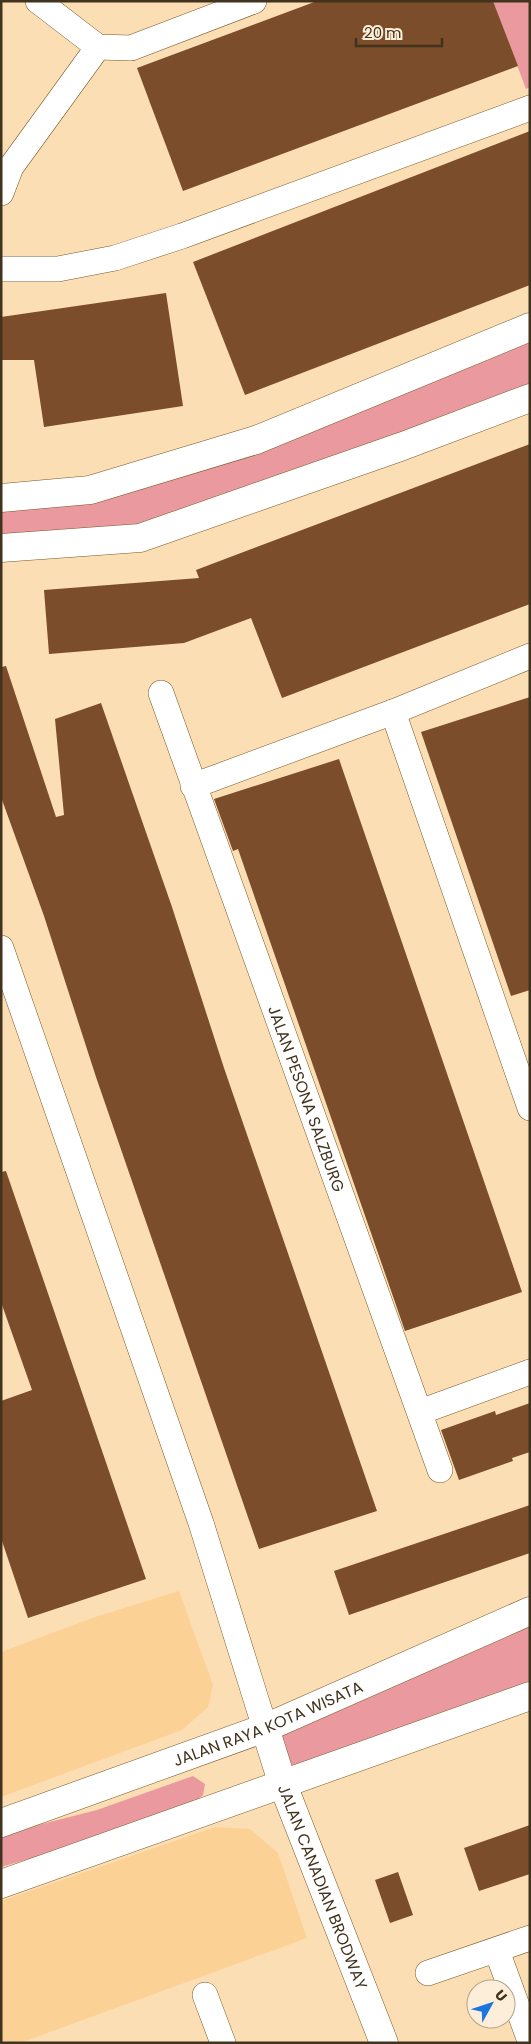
<svg xmlns="http://www.w3.org/2000/svg" width="531" height="2044" viewBox="0 0 531 2044" font-family="Poppins,sans-serif">
  <rect width="100%" height="100%" fill="#fcdeb4"/>
  <g fill="#fcd195">
    <path d="M179,1591L213,1685L208,1707L182,1730L1,1797V1652L95,1617Z"/>
    <path d="M215,1827L250,1829L278,1853L307,1938L20,2043H1V1901Z"/>
  </g>
  <g fill="#ea9a9e">
    <path d="M493,1H530V87L526,89Z"/>
    <path d="M530,327V404L140,538L1,548V498L90,490Z"/>
    <path d="M530,1611V1696L283,1785L265,1728Z"/>
    <path d="M193,1776L205,1784L203,1795L195,1802L74,1846L1,1867V1838L34,1826L97,1810Z"/>
  </g>
  <g fill="#7b4d2a">
    <path d="M317,1H493L518,66L183,191L137,68Z"/>
    <path d="M530,131V285L245,395L193,262Z"/>
    <path d="M166,293L183,406L44,427L34,360H1V317Z"/>
    <path d="M530,444V604L282,698L251,618L184,643L49,654L44,590L199,578L196,570Z"/>
    <path d="M6,666L56,817L64,815L55,719L101,703L172,907L224,1068L377,1511L259,1549L96,1077L44,916L1,797V667Z"/>
    <path d="M530,697V990L511,996L421,732Z"/>
    <path d="M339,759L522,1292L405,1331L238,849L233,851L214,799Z"/>
    <path d="M6,1171L146,1579L28,1618L1,1538V1401L32,1390L1,1302V1172Z"/>
    <path d="M530,1403V1452L512,1458L513,1461L459,1480L441,1430L495,1411L496,1415Z"/>
    <path d="M530,1505V1553L349,1615L334,1571Z"/>
    <path d="M530,1825V1874L479,1891L464,1848Z"/>
    <path d="M398,1872L413,1915L390,1923L375,1880Z"/>
  </g>
  <g fill="none" stroke-linecap="round" stroke-linejoin="round">
    <defs>
      <g id="street">
        <path d="M38,1L98,47L131,48L254,1"/>
        <path d="M1,193L11,167L98,47"/>
        <path d="M1,269H58L115,258L182,236L530,108"/>
        <path id="s1" d="M161,693L440,1470"/>
        <path d="M393,712L530,1108"/>
        <path d="M193,786L393,712L530,656"/>
        <path d="M1,948L201,1523L265,1728"/>
        <path d="M420,1412L530,1372"/>
        <path d="M497,1951L530,2041"/>
        <path d="M428,1973L530,1938"/>
        <path d="M205,1995L223,2043"/>
      </g>
      <g id="secondary">
        <path d="M1,498L90,490L256,440L530,327"/>
        <path d="M1,548L140,538L403,446L530,398"/>
        <path id="s2" d="M265,1728L283,1785L384,2043"/>
        <path id="s3" d="M1,1823L265,1728L530,1611"/>
        <path d="M1,1884L530,1696"/>
      </g>
    </defs>
    <use href="#street" stroke="#795824" stroke-width="26"/>
    <use href="#secondary" stroke="#795824" stroke-width="29"/>
    <use href="#street" stroke="#fff" stroke-width="25"/>
    <use href="#secondary" stroke="#fff" stroke-width="28"/>
  </g>
  <g text-anchor="middle" dominant-baseline="central" stroke-width="5" stroke-linejoin="round" paint-order="stroke">
    <g font-size="16" fill="#42331e" stroke="#fdeed9">
      <text stroke="none"><textPath href="#s1" startOffset="431">JALAN PESONA SALZBURG</textPath></text>
      <text stroke="none"><textPath href="#s3" startOffset="285">JALAN RAYA KOTA WISATA</textPath></text>
      <text stroke="none"><textPath href="#s2" startOffset="169">JALAN CANADIAN BRODWAY</textPath></text>
    </g>
  </g>
  <rect width="531" height="2044" fill="none" stroke="#42331e" stroke-width="5"/>
  <g transform="translate(491 2004) rotate(50)"><circle r="24" fill="#fdeed9" stroke="#b2a38e"/>
  <path d="M0-4L9 19L0 12L-9 19Z" fill="#1c76e0"/>
  <text y="-8" font-size="14" font-weight="bold" text-anchor="middle" fill="#42331e">U</text>
  </g>
  <path d="M356 38v8h86v-8" fill="none" stroke="#42331e" stroke-width="2.5"/>
  <text x="364" y="38" font-size="15" fill="#42331e" stroke="#fdeed9" stroke-width="4" paint-order="stroke">20 m</text>
</svg>
